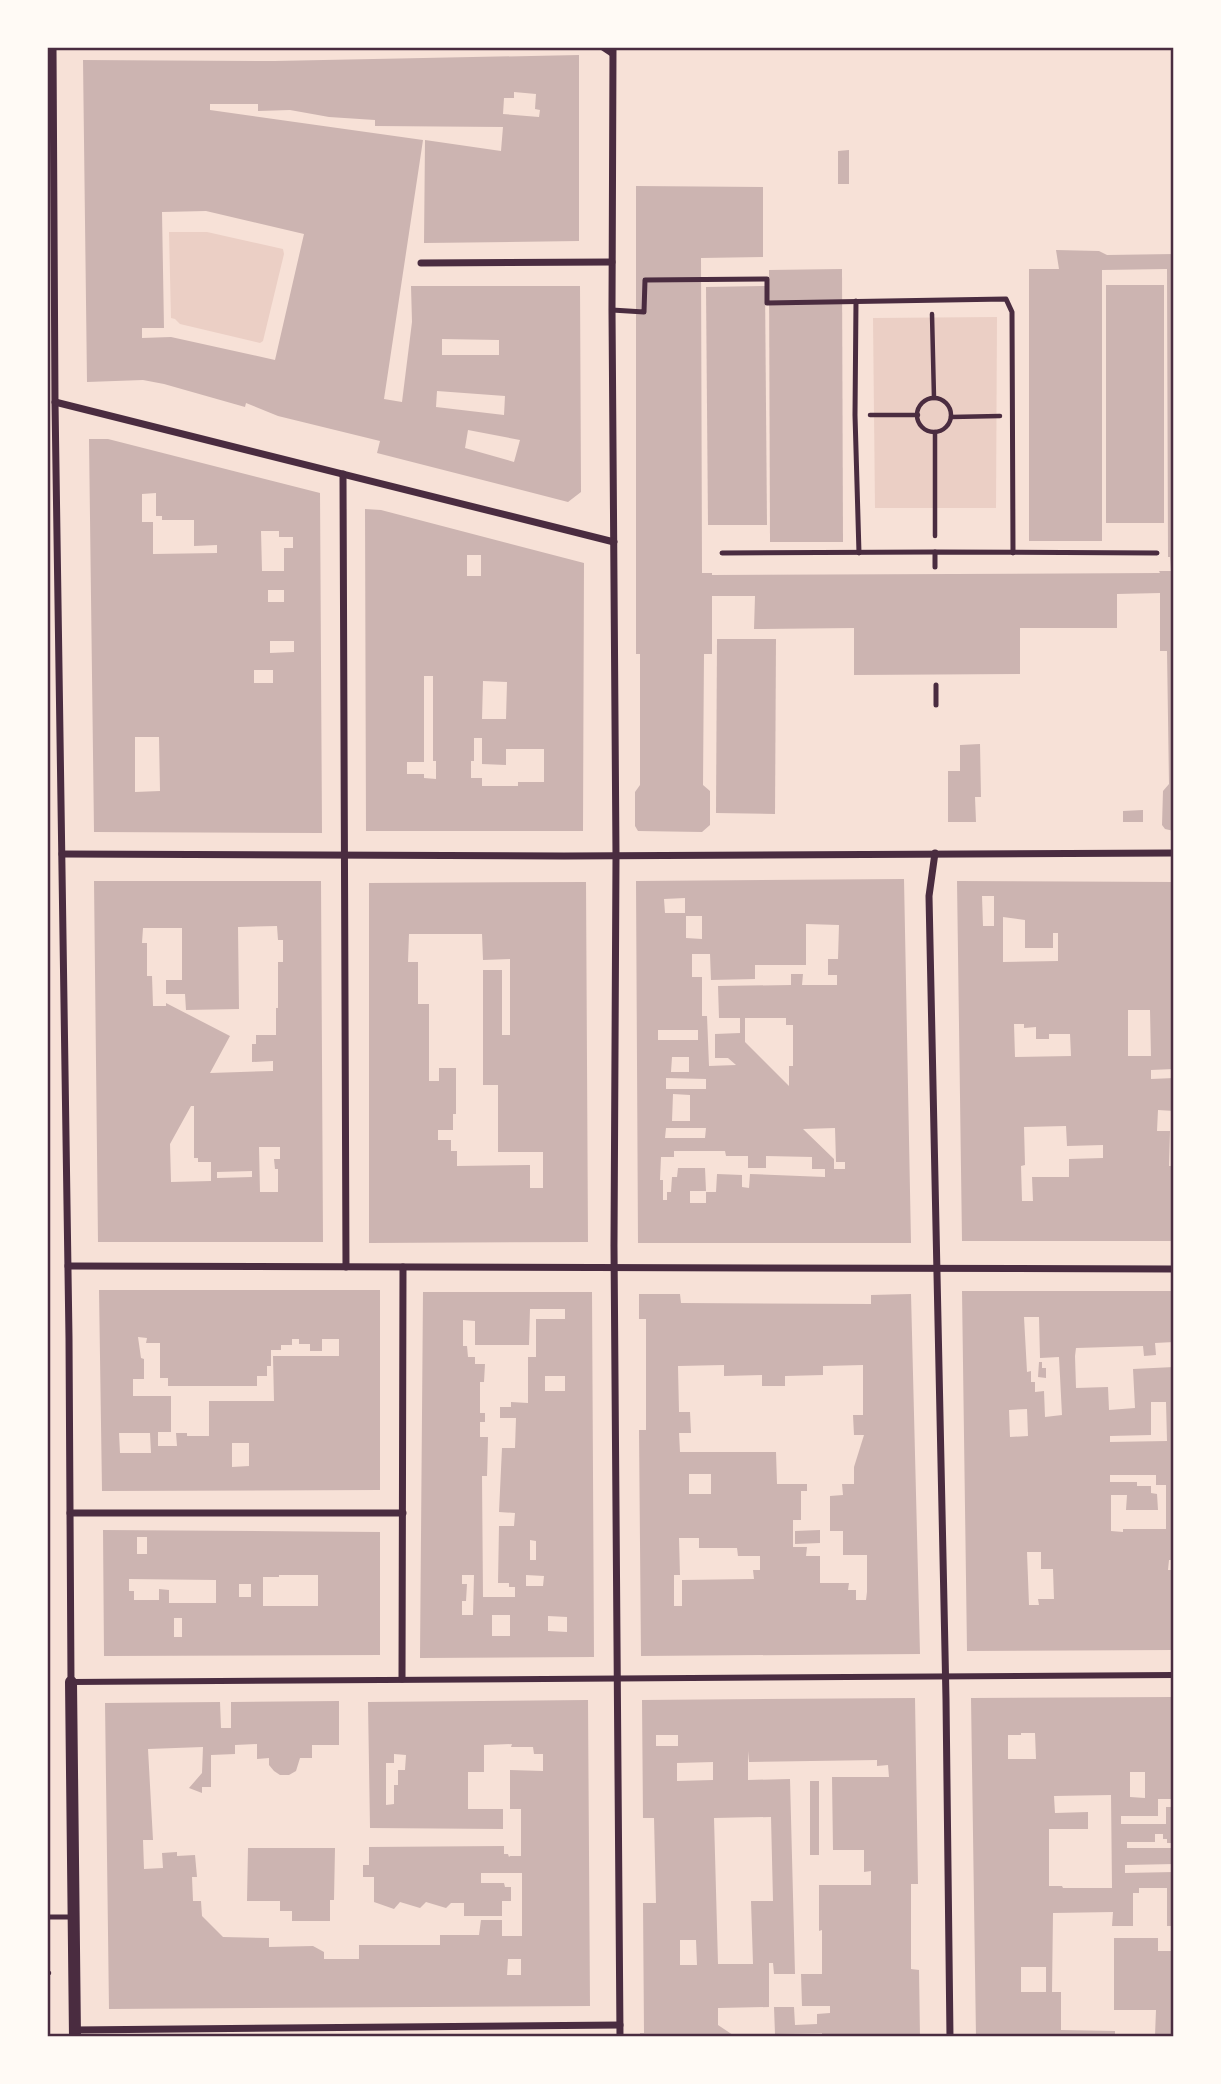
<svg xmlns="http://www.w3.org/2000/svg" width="1221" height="2084" viewBox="0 0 1221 2084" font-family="Literata,serif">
  <rect width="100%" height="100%" fill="#f7e1d7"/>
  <g fill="#ebcfc5">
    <path d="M169,232H207L283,249L284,254L263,341L260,343L180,324L175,319L171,318Z"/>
    <path d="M997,317L996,508H875L873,318Z"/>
  </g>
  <g fill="#ccb4b1" fill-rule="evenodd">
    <path d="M579,55V241L424,243L425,140L501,151L503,127L375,126V120L329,117L290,110L258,111V104H210V110L423,140L384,399L402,402L412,322L411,286H580L581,492L568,502L377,453L380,441L278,416L246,403L245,407L164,384L143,380L87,382L83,60L274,61ZM514,92L536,94L535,109L540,110L539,117L503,114L504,98H514ZM206,211L304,234L275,360L171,337L142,338V328H164L162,212ZM442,339L499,340V355H442ZM437,391L505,396L504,415L436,407ZM468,430L520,440L514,462L465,448Z"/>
    <path d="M849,150V184H838V151Z"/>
    <path d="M636,186L763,187V257L701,258L702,573H712V575L1160,573L1159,571H1171L1170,557H1168L1167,269L1102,270V541H1029V269H1059L1056,250L1099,251L1107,255L1174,254V831L1165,829L1162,825L1163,791L1169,784L1167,651H1160V593L1117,594V628H1020V674L854,675V628L754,629L755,596H712V654H704L703,785L710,791V825L702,832L638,831L635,826V792L640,785V654H636Z"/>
    <path d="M842,269L843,542H770L769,270Z"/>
    <rect x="1106" y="285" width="58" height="238"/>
    <path d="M765,286L767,525H708L706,287Z"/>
    <path d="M89,439H108L320,493L322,833L94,832ZM156,493V516H162V520H194V546L217,545V553L153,554V522H142V494ZM261,531H279V537H293V548H284V571H262ZM268,590H284V602H268ZM270,641H294V652L270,653ZM254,670H273V683H254ZM135,737H159L160,791L135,792Z"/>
    <path d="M365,509L381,510L584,563L583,831H366ZM467,555H481V576H467ZM424,676H433V761H436V779L424,778V774H407V762H424ZM483,681L507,682L506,719H482ZM474,738H482V764L506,765V749H544V782H518V786H482V778H471V761H474Z"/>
    <path d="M717,639H776L775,814L716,813Z"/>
    <path d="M980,744L981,797H975L976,822H948V771H960V745Z"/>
    <path d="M1143,810V822H1123V811Z"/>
    <path d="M904,879L911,1243H638L636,881ZM685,898V913H665L664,899ZM686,916H702V939L686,938ZM806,924L839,925L838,959H828V975H837V985H802L803,974H791V985L718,986L719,1018H740V1033L715,1034V1058H728L736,1065L709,1066L707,1016H702V977H692V954H710L711,980L755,979V965H806ZM745,1018H786V1025H793V1066H789V1086L745,1042ZM658,1030H698V1040H658ZM672,1057H689V1072H671ZM666,1078L706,1079V1089H666ZM673,1094L690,1095V1121H672ZM666,1128H706L705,1138H665ZM835,1128L836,1162H845V1169H834V1159L803,1129ZM674,1151H725L726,1156H748V1168H766V1156L812,1157V1169H825V1177L750,1174L749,1188L742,1187V1175L717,1174L716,1192H706V1203H690V1191H706L705,1168H678L677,1177H672L671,1192H667V1200H663V1180H660L661,1157H674Z"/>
    <path d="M94,881H321L323,1242H98ZM277,926L278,940H283V962H278V1008H276V1035H256V1044H252V1062L273,1061V1071L210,1073L230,1036L166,1003V1006H153L152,976H147V943H142L143,928H182V980H166V994H185L186,1010L239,1009L238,927ZM191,1106H194V1158H198V1162H211V1181L171,1182L170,1144ZM259,1147H280V1159H274L275,1169H278V1192H260ZM252,1171V1177L217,1178V1172Z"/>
    <path d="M957,881L1174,882V1069L1151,1070V1079L1174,1078V1111L1158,1110L1157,1131H1170L1169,1166H1173L1171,1197H1174V1241H962ZM982,896H994V926H983ZM1003,917L1025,920V948H1053V933H1058V961L1003,962ZM1128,1010H1150L1151,1056H1128ZM1014,1024H1024V1028L1036,1027V1039H1049V1034H1070L1071,1056L1015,1057ZM1066,1126L1067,1146L1103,1145V1158L1069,1159V1177H1032L1033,1201H1022L1021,1166L1025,1165L1024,1127Z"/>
    <path d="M586,882L588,1242L369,1243V883ZM409,934H482L483,960L510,959V1035H502V970H483V1085H498V1152H543V1188H530V1165L457,1166V1151H451V1140H438V1130H453V1114H456V1068H439V1081H429V1004H418V962H408Z"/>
    <path d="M99,1290H380V1490L102,1491ZM138,1337L147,1338L146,1343H160V1378H168V1386H257V1376H267V1366H271V1350H281V1345H292V1339H299V1344H310V1351H322V1339H339V1356H273L274,1401H209V1436H187V1433H176L177,1446H158V1432H171V1396H133V1379H144V1359L141,1358ZM119,1433H150L151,1453H120ZM232,1443H249V1466L232,1467Z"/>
    <path d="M962,1291H1174V1342L1155,1343L1156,1355L1144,1356L1143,1346L1076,1348L1075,1356L1076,1388L1108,1387L1109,1410L1135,1408L1133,1369L1174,1367V1560H1169L1168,1570H1174V1650L967,1651ZM1024,1317H1039L1040,1358L1059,1357L1062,1415L1045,1417L1044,1391L1035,1392V1382H1031V1371L1027,1372ZM1151,1402H1166L1167,1441L1110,1442V1436L1151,1435ZM1027,1409L1028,1436L1010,1437L1009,1410ZM1110,1475H1156V1485H1166V1529H1123V1532L1111,1531V1495H1127L1126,1510H1158L1157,1494L1151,1493V1486H1137V1482H1110ZM1027,1552H1041V1569H1053L1054,1599H1038L1039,1605H1029Z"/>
    <path d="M423,1292H592L594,1657L420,1658ZM530,1309H565V1319H536V1357H528V1403L511,1402V1407H500V1418H516L515,1448H502L499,1512L515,1513L514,1526H499L498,1583H509V1587H515V1597H483L482,1476H487L488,1437H480V1422H485V1413H480V1382H484L485,1364H475V1357H468L467,1346H463V1320L475,1321V1345H529ZM545,1376H565V1391H545ZM530,1540L536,1541V1560H530ZM462,1575H474L473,1615H462V1601H466L467,1584H462ZM526,1575L544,1576L543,1586H526ZM492,1615H510V1636H492ZM548,1616L567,1617V1632L548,1631Z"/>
    <path d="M639,1294H680L681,1303L871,1304V1295L911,1294L920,1654L641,1656L639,1430H646V1319H639ZM724,1365V1376L762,1375V1386H785V1376L823,1375V1366L863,1365V1415H853L854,1435H864L854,1467V1484H842L843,1495L830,1496V1531H843V1555H867V1592L866,1600H856V1590H848L849,1583H820V1556H806L807,1547H793V1520H801V1491H807V1484H777L776,1452H680L679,1433H691L690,1412H679L678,1366ZM689,1474H711V1494H689ZM679,1538H699V1548H737L738,1556H760V1570H753L754,1579L682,1580V1606H674V1575H680Z"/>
    <path d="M1039,1362H1042V1368H1046V1378L1038,1377Z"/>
    <path d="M103,1530L380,1532V1655L104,1656ZM137,1537H147V1554H137ZM279,1575H318V1606H263V1577H279ZM129,1579L216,1580V1603H169V1590L159,1589V1600H134V1591H129ZM239,1584H251V1597H239ZM174,1618H182V1637H174Z"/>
    <path d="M820,1530V1543L795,1544V1531Z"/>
    <path d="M1174,1697V1799H1158V1816H1121V1824H1166V1807H1174V1843H1167V1839H1163V1834H1155V1842H1127V1848H1174V1864L1125,1865V1873L1174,1872V1926H1167V1888H1139V1893H1133V1926H1112L1113,1912L1053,1913L1052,1992H1061V2030L1115,2031V2037H976L971,1698ZM1021,1733H1035L1036,1759H1008V1735H1021ZM1130,1772H1145V1798L1130,1797ZM1111,1795L1112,1888H1063L1062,1886H1049V1829H1088V1812L1055,1813L1054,1796ZM1021,1967H1046V1992H1021Z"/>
    <path d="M915,1698L918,1884H911V1969L919,1970L920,2037H822V2033L775,2034L774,2007H794L795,2025L817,2024V2014L830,2013V2006H802L801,1974H822V1930L819,1931V1885H871V1871L864,1872V1850H833L832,1777H889L888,1765L877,1766V1760L749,1762L748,1751V1780L790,1779L795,1974H774L773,1963H769V2007L718,2008V2025L736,2037H640V2033H644L643,1903H656L654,1818H643L642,1700ZM656,1735H678V1746H656ZM713,1762V1780L677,1781V1763ZM771,1817L773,1901H751L753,1964H718L714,1818ZM680,1940H696L697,1965H680Z"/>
    <path d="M588,1700L590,2006L109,2009L105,1703L220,1702L221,1728H231V1702L339,1701V1745H312V1758H300L296,1771L289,1775H280L274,1771L269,1765V1758L257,1759V1744L235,1745V1754L211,1755V1787H202V1793L189,1788L202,1773L203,1747L148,1749L153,1840H143L144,1869L163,1868L162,1853L177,1852V1856L195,1855L197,1877H192L193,1901H201L202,1916L223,1937L269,1938V1947L313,1946L324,1952V1959H359V1945H440V1935H479L481,1920H502V1936H522V1873H481V1883H504L505,1887H511V1901H502V1916H464V1903H451L446,1908L426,1902L420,1908L400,1902L394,1909L374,1902V1877H363V1865H369V1847L504,1846V1854H508L509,1857L510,1856H521V1809H510V1770L543,1771V1754H534L533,1747H511L512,1744L484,1745V1772H468V1809H503V1829L370,1828L368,1702ZM394,1754L406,1755L405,1770H398V1785H394V1804L386,1805V1763H394ZM508,1959H521V1975H507Z"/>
    <rect x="810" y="1781" width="9" height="74"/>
    <path d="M248,1848H335L334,1900H330V1921H292V1911H280V1901H247Z"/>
    <path d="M1114,1938H1158V1951H1174V2037L1155,2036L1156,2010H1114Z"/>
  </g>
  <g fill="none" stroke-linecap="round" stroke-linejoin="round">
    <g stroke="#4a2c40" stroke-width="4.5">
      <path d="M932,314L934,398"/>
      <circle cx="934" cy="415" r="17"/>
      <path d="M870,415H918"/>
      <path d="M951,417L1000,416"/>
      <path d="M935,536V432"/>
      <path d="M47,1973H49"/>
    </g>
    <g stroke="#4a2c40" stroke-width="5">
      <path d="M856,301L855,415L859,553"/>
      <path d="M612,310L644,312L645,280L767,279V303L1006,299L1012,312L1013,553"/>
      <path d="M722,553L935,552"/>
      <path d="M935,567V552L1157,553"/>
      <path d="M936,705V685"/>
      <path d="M47,1917H72"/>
    </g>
    <path stroke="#4a2c40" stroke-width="6" d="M71,1682L1174,1675"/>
    <g stroke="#4a2c40" stroke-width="7">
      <path d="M53,47L55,402L69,1338L71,1682"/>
      <path d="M603,47L612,53"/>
      <path d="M613,47L612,310L616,856L614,1246L620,2037"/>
      <path d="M421,263L612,262"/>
      <path d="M55,402L614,542"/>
      <path d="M343,474L346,1267"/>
      <path d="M935,853L929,896L946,1699L950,2037"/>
      <path d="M62,854L564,856L1174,853"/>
      <path d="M68,1266L1174,1269"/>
      <path d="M70,1513H403"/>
      <path d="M402,1679L403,1267"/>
      <path d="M75,2030L620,2025"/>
    </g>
    <path stroke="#4a2c40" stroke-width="12" d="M71,1682L75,2037"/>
  </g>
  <rect width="1221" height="2084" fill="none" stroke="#fffaf5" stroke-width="98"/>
  <rect x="49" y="49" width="1123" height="1986" fill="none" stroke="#4a2c40" stroke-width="2.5"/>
</svg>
